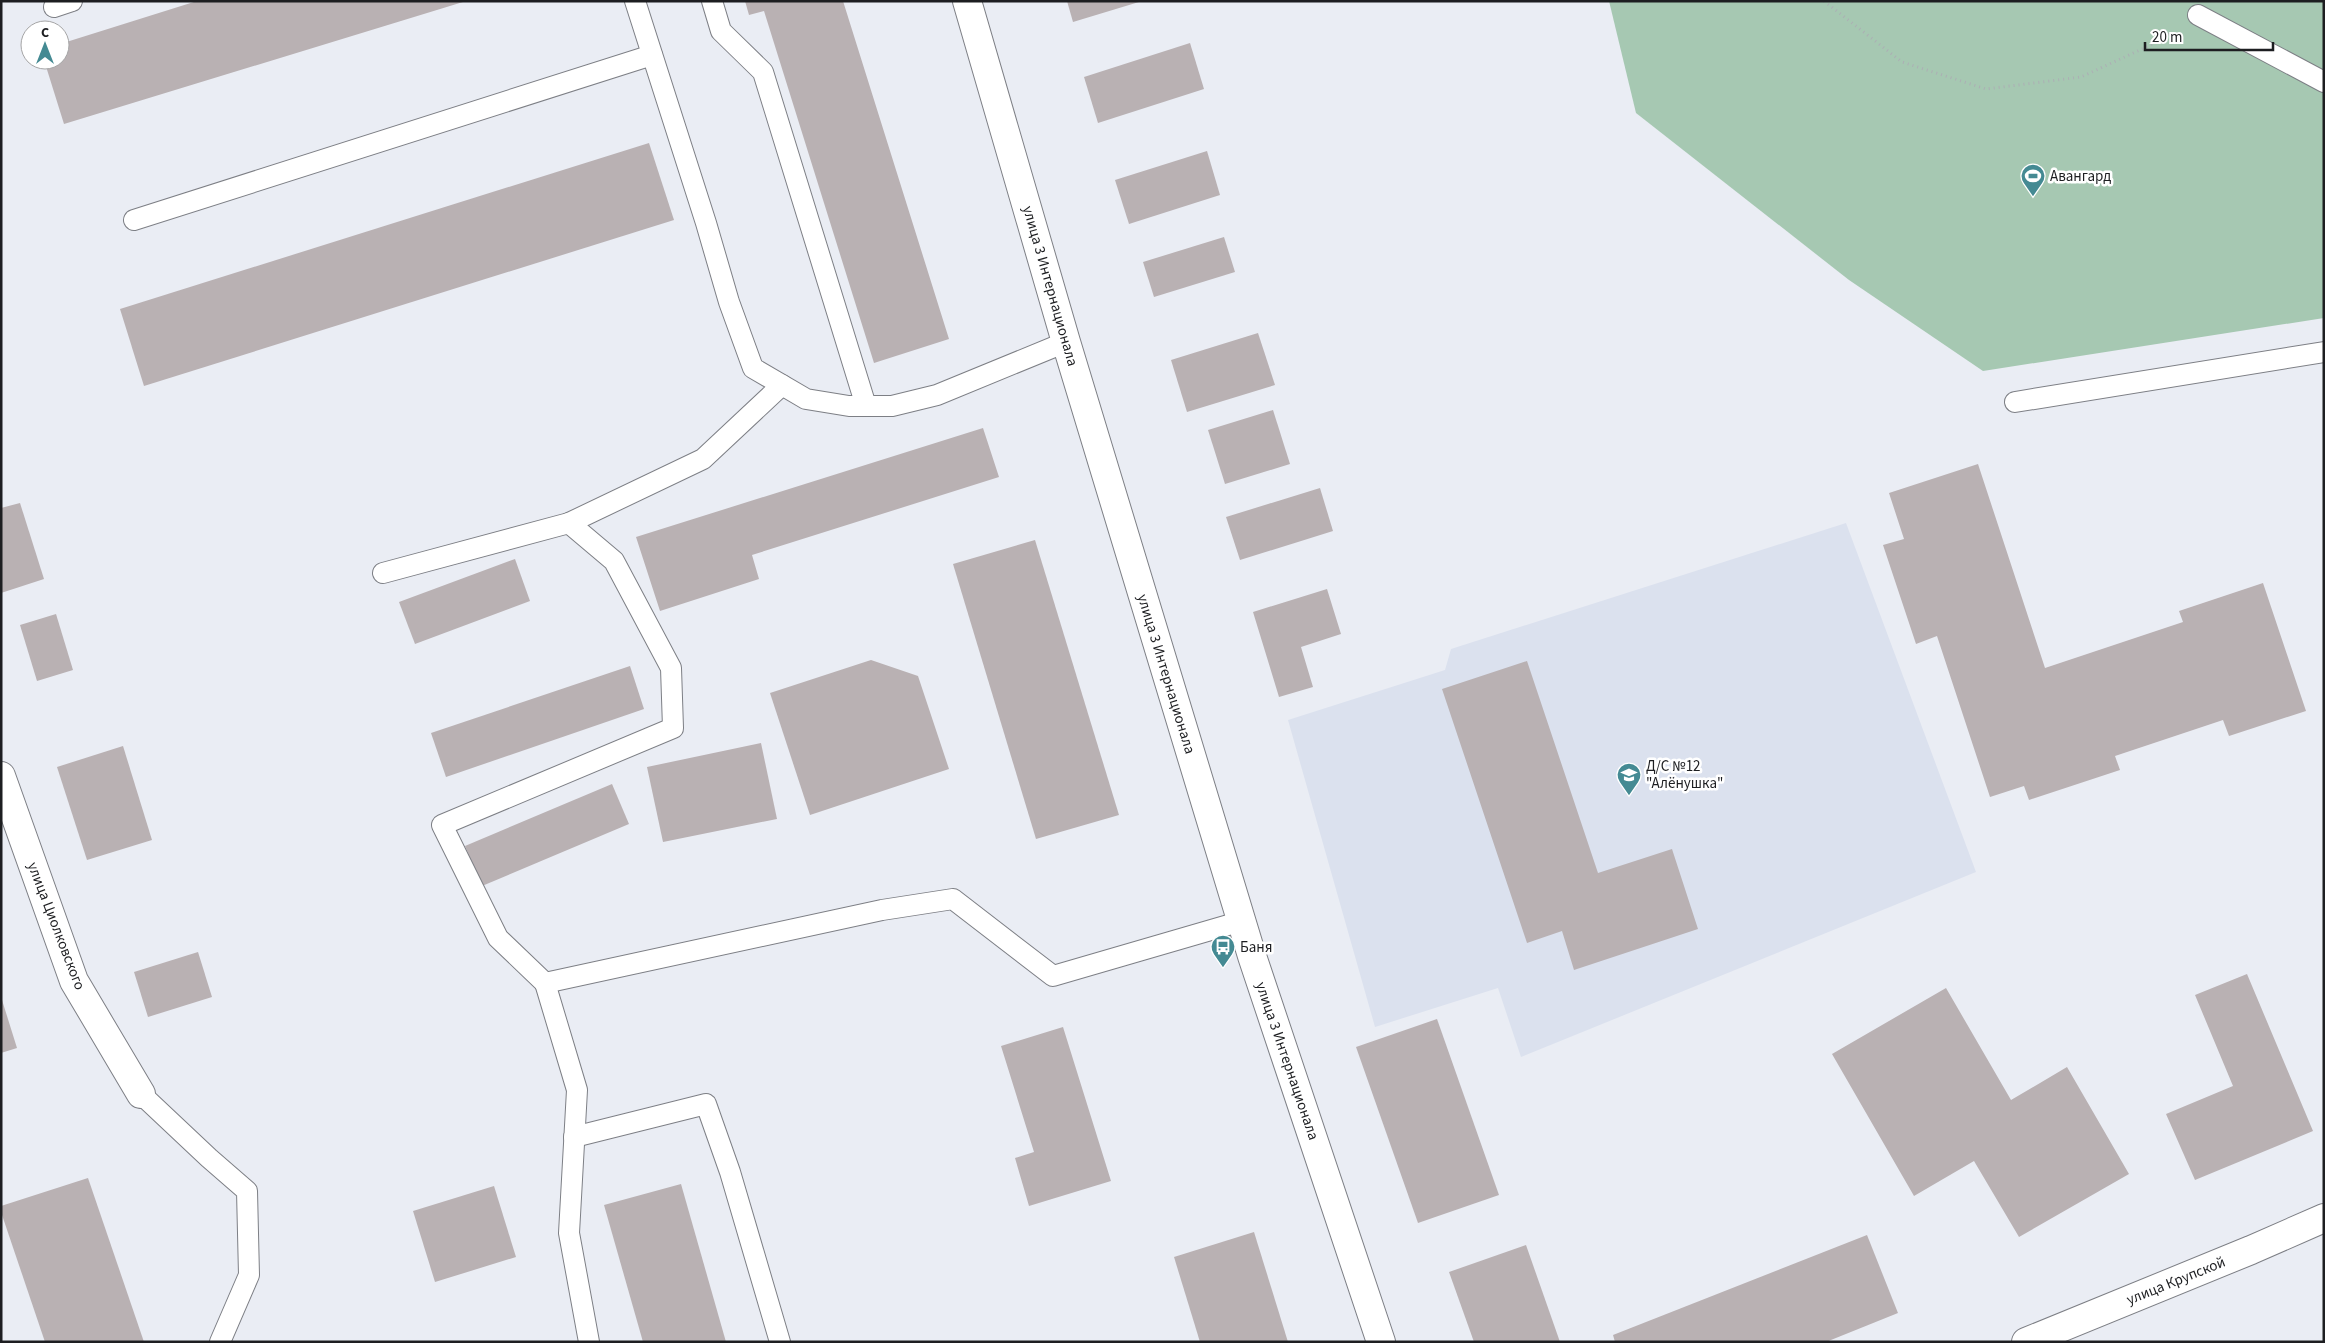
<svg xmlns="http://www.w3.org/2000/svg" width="2325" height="1343" viewBox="0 0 2325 1343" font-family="'Source Sans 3',sans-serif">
  <rect width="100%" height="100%" fill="#eaedf4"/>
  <path fill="#dbe1ee" d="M1846,523L1976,872L1521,1057L1498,988L1375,1027L1288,720L1445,670L1451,649Z"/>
  <path fill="#a6c8b2" d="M1609,1H2324V318L1983,371L1849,280L1636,113Z"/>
  <g fill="#b9b1b3">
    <path d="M197,1H463V2L64,124L44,60H60V44Z"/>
    <path d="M745,1H843L949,339L874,363L764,11L749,15Z"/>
    <path d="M1067,1H1139V2L1073,22Z"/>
    <path d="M1190,43L1204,89L1098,123L1084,77Z"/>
    <path d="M649,143L674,220L144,386L120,309Z"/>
    <path d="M1207,151L1220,195L1129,224L1115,180Z"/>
    <path d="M1224,237L1235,272L1154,297L1143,262Z"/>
    <path d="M1258,333L1275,385L1187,412L1171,360Z"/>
    <path d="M1273,410L1290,464L1225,484L1208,430Z"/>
    <path d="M983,428L999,477L752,555L759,579L660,611L636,537Z"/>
    <path d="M1978,464L2045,668L2183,622L2179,611L2263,583L2306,711L2229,736L2223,720L2115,756L2120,770L2029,800L2024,786L1990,797L1937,636L1916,644L1883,545L1904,539L1889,493Z"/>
    <path d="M1320,488L1333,531L1240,560L1226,517Z"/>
    <path d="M20,503L44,579L1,593V508Z"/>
    <path d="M1035,540L1119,815L1036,839L953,564Z"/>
    <path d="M515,559L530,601L415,644L399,602Z"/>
    <path d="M1327,589L1341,634L1301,647L1313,687L1279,697L1253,612Z"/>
    <path d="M56,614L73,670L37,681L20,625Z"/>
    <path d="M871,660L918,676L949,769L810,815L770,693Z"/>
    <path d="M1527,661L1598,873L1672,849L1698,929L1574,970L1562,931L1527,943L1442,689Z"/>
    <path d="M630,666L644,709L446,777L431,733Z"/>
    <path d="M761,743L777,819L663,842L647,767Z"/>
    <path d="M123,746L152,840L87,860L57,767Z"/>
    <path d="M612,784L629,824L482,886L465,846Z"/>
    <path d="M198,952L212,997L148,1017L134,972Z"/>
    <path d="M2247,974L2313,1131L2195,1180L2166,1114L2233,1086L2195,995Z"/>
    <path d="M1946,988L2011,1100L2067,1067L2129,1174L2019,1237L1974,1161L1914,1196L1832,1054Z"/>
    <path d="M2,1000L17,1048L1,1053V1001Z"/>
    <path d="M1437,1019L1499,1195L1418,1223L1356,1047Z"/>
    <path d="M1063,1027L1111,1181L1029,1206L1015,1158L1034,1152L1001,1046Z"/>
    <path d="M88,1178L144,1342H45L1,1212V1206Z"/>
    <path d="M681,1184L726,1342H643L604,1205Z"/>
    <path d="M494,1186L516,1257L435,1282L413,1211Z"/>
    <path d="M1254,1232L1288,1342H1200L1174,1257Z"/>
    <path d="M1867,1235L1898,1313L1826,1342H1615L1613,1335Z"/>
    <path d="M1526,1245L1560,1342H1474L1449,1272Z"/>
  </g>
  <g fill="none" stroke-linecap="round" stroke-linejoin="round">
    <defs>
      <g id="service">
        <path d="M635,1L706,223L729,302L753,368L806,399L849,406H892L937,395L1066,342"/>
        <path d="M712,1L721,31L763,72L866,406"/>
        <path d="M54,7L72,1"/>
        <path d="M2198,15L2324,82"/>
        <path d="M134,220L652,55"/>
        <path d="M2015,402L2324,352"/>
        <path d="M569,523L703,459L782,385"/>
        <path d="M383,573L569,523L614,561L671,668L673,728L442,825L498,938L545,983L882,910L953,899L1053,976L1242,921"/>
        <path d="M545,983L577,1090L569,1233L589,1342"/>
        <path d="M141,1094L209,1158L247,1191L249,1275L220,1342"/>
        <path d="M574,1137L706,1104L730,1172L780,1342"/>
      </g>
      <g id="minor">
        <path d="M1,776L74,981L141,1094"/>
        <path d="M2026,1342L2251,1250L2324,1218"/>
      </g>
      <path id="tertiary" d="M967,1L1066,342L1252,956L1381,1342"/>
    </defs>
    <use href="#service" stroke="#7d7f85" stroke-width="22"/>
    <use href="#minor" stroke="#7d7f85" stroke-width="30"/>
    <use href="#tertiary" stroke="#7d7f85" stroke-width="30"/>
    <path stroke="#acafb4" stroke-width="3" stroke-dasharray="1 4" stroke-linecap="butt" d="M1824,1L1902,62L1986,89L2081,77L2153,44L2172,32"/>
    <use href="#service" stroke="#fff" stroke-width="20"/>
    <use href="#minor" stroke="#fff" stroke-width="28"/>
    <use href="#tertiary" stroke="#fff" stroke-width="28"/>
  </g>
  <defs>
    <symbol id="stadium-pin" viewBox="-11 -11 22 30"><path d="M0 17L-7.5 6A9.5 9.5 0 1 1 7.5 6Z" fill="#448a93" stroke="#fff"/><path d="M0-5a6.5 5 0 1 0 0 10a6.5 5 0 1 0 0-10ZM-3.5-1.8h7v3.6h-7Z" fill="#fff"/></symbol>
    <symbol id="school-pin" viewBox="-11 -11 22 30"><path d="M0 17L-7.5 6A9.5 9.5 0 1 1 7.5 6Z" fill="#448a93" stroke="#fff"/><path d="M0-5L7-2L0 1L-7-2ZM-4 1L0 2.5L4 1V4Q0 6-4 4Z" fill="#fff"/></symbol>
    <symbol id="bus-pin" viewBox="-11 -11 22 30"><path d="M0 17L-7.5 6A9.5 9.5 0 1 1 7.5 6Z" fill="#448a93" stroke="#fff"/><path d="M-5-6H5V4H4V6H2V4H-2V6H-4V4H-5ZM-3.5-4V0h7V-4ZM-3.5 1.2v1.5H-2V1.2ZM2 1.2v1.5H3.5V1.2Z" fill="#fff"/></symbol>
  </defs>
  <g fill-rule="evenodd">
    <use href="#stadium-pin" x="2019" y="162" width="28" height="38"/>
    <use href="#school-pin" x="1615" y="761" width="28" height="38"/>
    <use href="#bus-pin" x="1209" y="933" width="28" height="38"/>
  </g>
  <g text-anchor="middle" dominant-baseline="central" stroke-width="5" stroke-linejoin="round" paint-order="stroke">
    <g font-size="15" fill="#1d1e21" stroke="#fff" text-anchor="start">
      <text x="2050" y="176">Авангард</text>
      <text x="1646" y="766">Д/С №12<tspan x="1646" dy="17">"Алёнушка"</tspan></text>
      <text x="1240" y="947">Баня</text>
    </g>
    <g font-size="15" fill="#1d1e21" stroke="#fff">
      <text transform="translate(1050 286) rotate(74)">улица 3 Интернационала</text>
      <text transform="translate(1166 674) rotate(73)">улица 3 Интернационала</text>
      <text transform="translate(56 926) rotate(69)">улица Циолковского</text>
      <text transform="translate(1287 1061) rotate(71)">улица 3 Интернационала</text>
      <text transform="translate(2176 1281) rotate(-22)">улица Крупской</text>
    </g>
  </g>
  <rect width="2325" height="1343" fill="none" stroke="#1d1e21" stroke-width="5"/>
  <g transform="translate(45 45)"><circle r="24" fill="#ffffff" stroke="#a5a5a6"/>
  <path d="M0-4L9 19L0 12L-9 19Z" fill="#448a93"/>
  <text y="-8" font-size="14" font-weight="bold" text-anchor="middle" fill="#1d1e21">С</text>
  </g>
  <path d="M2145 42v8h128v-8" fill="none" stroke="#1d1e21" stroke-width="2.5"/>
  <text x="2152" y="42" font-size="15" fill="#1d1e21" stroke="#ffffff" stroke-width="4" paint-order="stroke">20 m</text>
</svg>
